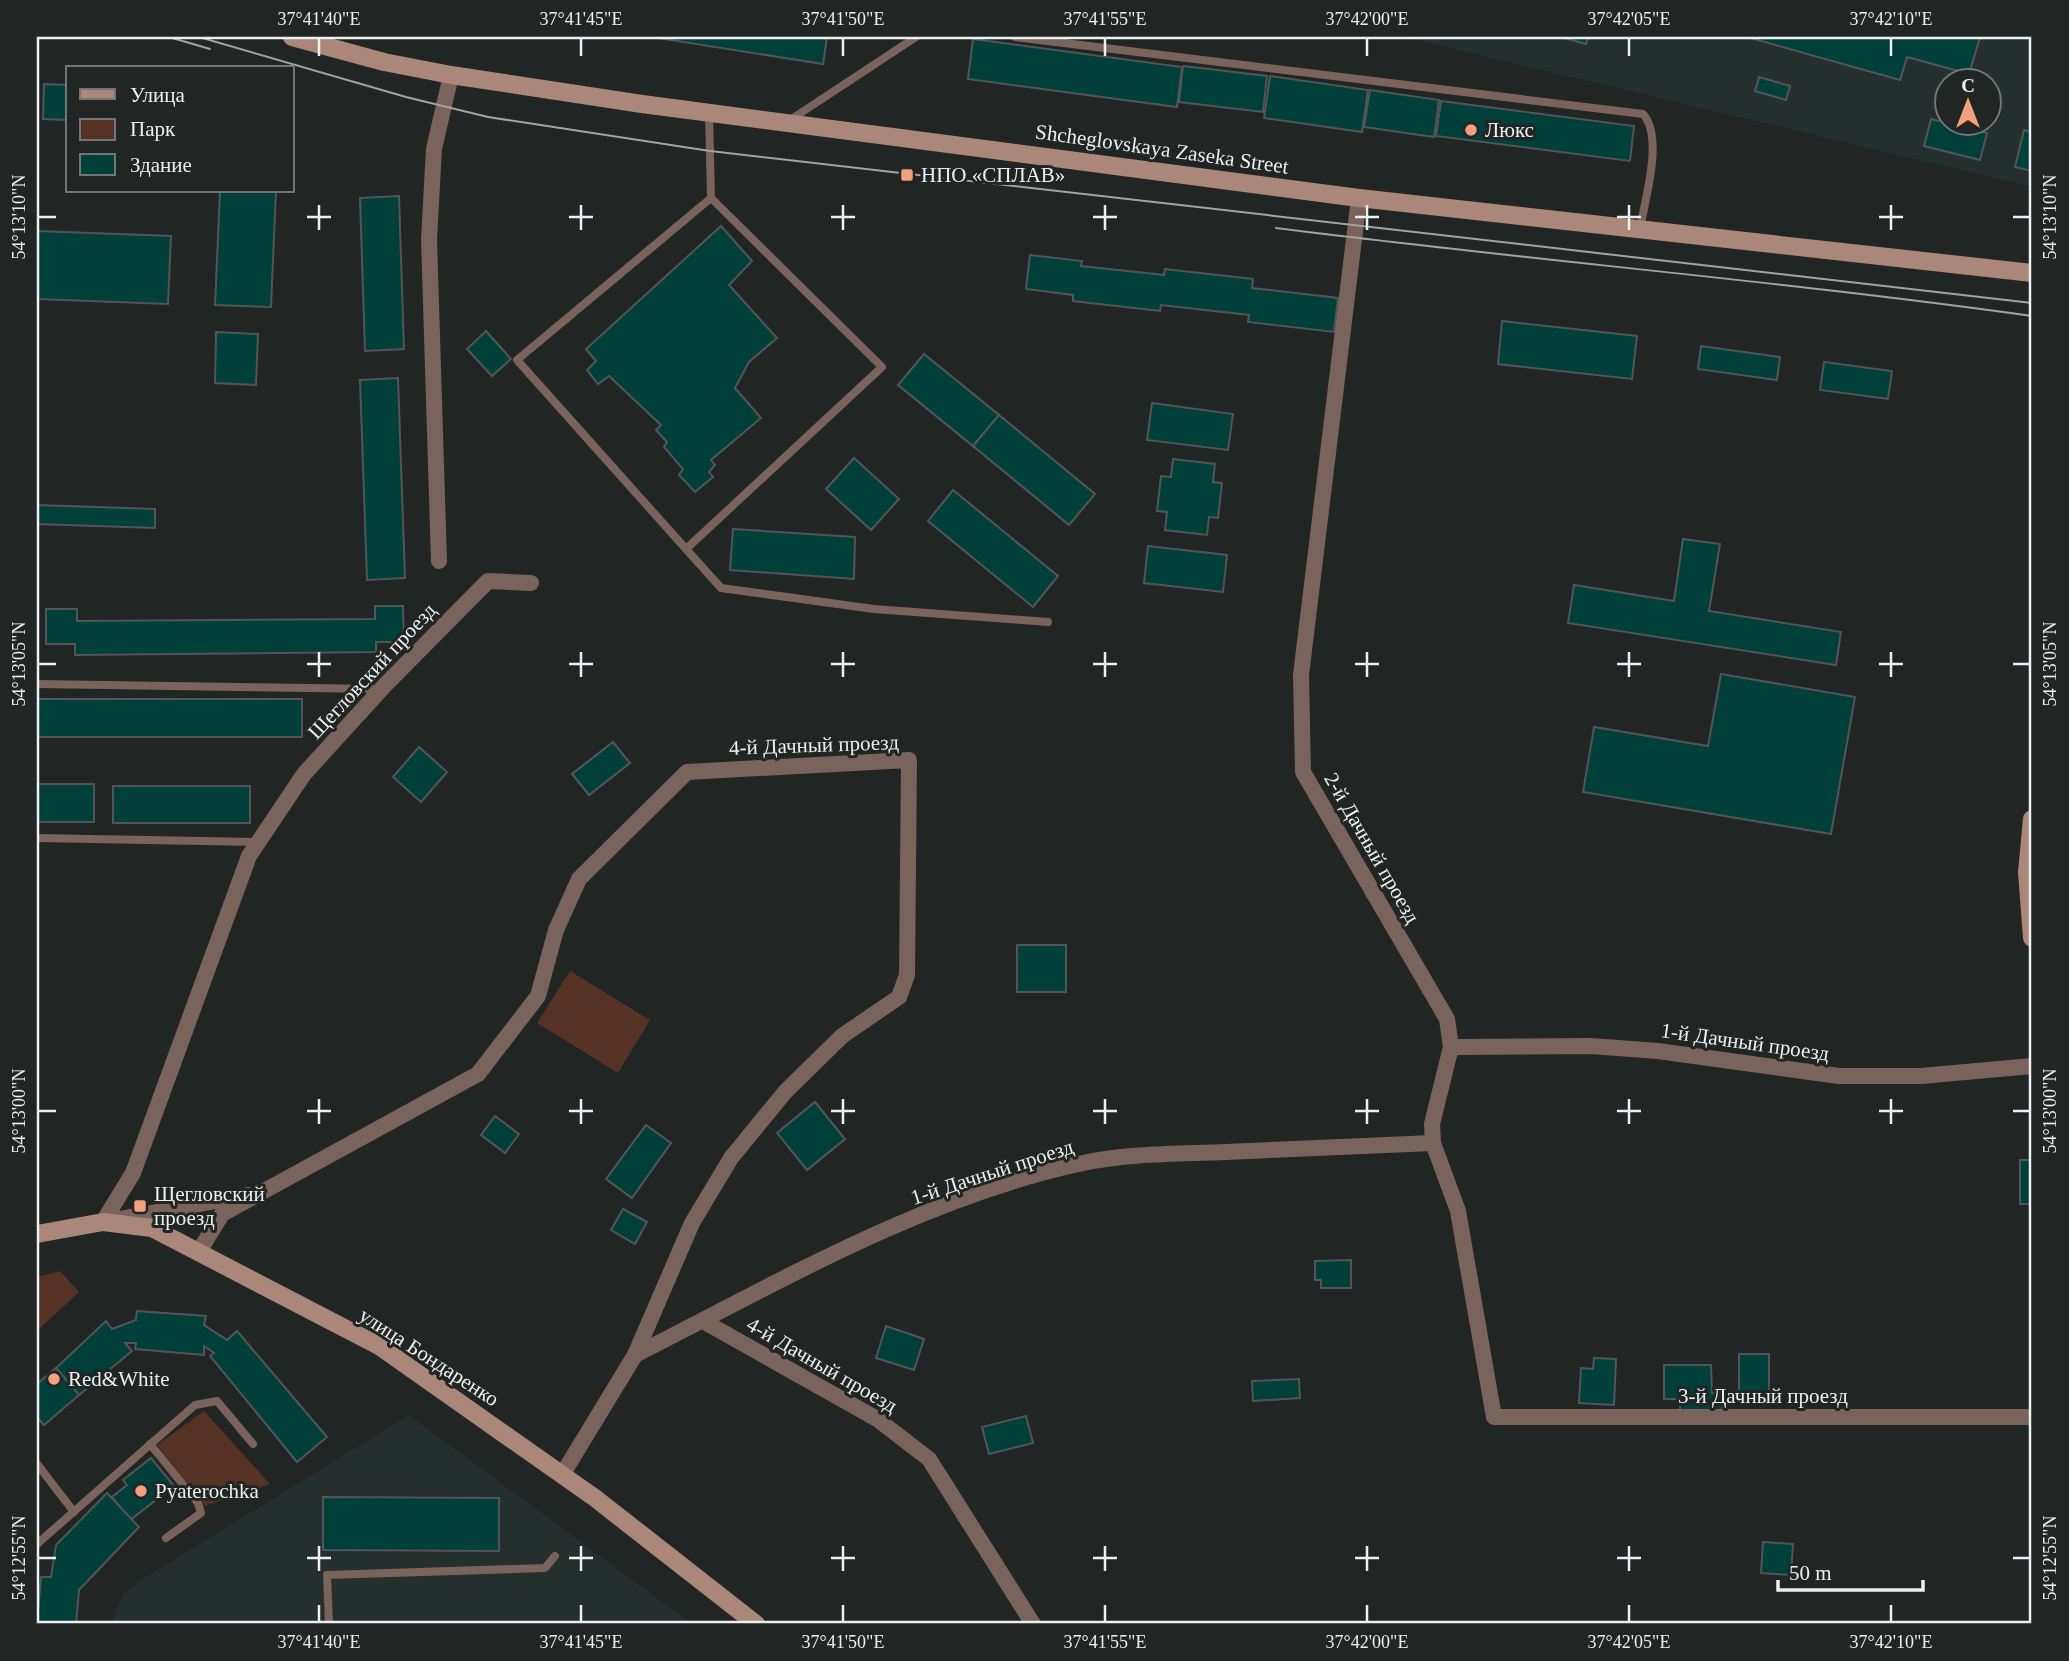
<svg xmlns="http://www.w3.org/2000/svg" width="2069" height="1661" viewBox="0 0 2069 1661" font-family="'Times New Roman',serif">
  <rect width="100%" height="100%" fill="#212524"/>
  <g fill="#242f2e" fill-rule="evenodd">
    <path d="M1404,37H2032V187ZM1946,80H1988V122H1946Z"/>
    <path d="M409,1415L692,1624H111L123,1594L141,1580Z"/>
  </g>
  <g fill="#563224">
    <path d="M570,971L650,1020L618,1073L537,1023Z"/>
    <path d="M60,1271L79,1292L37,1331V1277Z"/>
    <path d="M204,1411L270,1484L205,1506L157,1445Z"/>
  </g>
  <g fill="#013f3a" stroke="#515655" stroke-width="2">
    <path d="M652,37H827L823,64Z"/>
    <path d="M1561,37H1588L1586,44Z"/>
    <path d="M1747,37H1980L1969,74L1907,57L1900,80Z"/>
    <path d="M973,39L1182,67L1177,107L968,79Z"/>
    <path d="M1183,66L1267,76L1263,112L1179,102Z"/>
    <path d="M1270,76L1368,90L1362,132L1264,118Z"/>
    <path d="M1759,77L1790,86L1786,100L1755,91Z"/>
    <path d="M44,84L68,85V120L43,119Z"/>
    <path d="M1370,90L1439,100L1434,137L1364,127Z"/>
    <path d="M1441,101L1634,126L1630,161L1436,136Z"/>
    <path d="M1931,119L1987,133L1980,160L1924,146Z"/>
    <path d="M2024,130L2032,132V171L2015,167Z"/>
    <path d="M220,191H276L271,307L215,305Z"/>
    <path d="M399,196L404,349L365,351L360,198Z"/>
    <path d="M721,226L752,261L729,285L777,338L749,362L735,388L761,418L711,460L715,465L709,472L713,477L695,492L679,475L683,469L664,447L667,442L656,430L661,425L609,376L598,384L587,370L596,361L586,349Z"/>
    <path d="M37,231L171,236L168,304L37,299Z"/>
    <path d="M1030,255L1082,261L1081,266L1164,275L1165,269L1253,279L1252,288L1338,298L1334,332L1248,322L1249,315L1161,305L1160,311L1073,301V295L1026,289Z"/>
    <path d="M1502,321L1637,336L1632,379L1498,364Z"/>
    <path d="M486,331L511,359L492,376L467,349Z"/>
    <path d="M216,332L258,334L256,385L215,383Z"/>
    <path d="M1701,346L1780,357L1777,380L1698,369Z"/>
    <path d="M924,354L999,415L973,446L898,385Z"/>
    <path d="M1824,362L1892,371L1888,399L1820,390Z"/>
    <path d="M398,378L405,578L367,580L360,380Z"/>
    <path d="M1152,403L1233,414L1228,450L1147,440Z"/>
    <path d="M999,415L1095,494L1069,525L973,446Z"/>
    <path d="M854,458L899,499L871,530L826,489Z"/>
    <path d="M1173,459L1215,464L1213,482L1222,483L1218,518L1209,517L1207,535L1165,530L1167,512L1157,511L1161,476L1171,477Z"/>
    <path d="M953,490L1058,576L1033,607L928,521Z"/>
    <path d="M37,505L155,509V528L37,524Z"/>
    <path d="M733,529L855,537L854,579L730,570Z"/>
    <path d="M1683,539L1720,544L1709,611L1841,632L1836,665L1568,623L1574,585L1674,601Z"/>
    <path d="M1148,546L1227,555L1223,592L1144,583Z"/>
    <path d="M375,606H403L404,642H376V652L75,655V644H46V609H77V621L375,619Z"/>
    <path d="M1721,674L1855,697L1831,834L1583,792L1594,727L1708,746Z"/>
    <rect x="37" y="699" width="265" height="38"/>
    <path d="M613,742L630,763L589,795L572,774Z"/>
    <path d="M419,747L447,772L421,802L393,777Z"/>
    <rect x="37" y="784" width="57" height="38"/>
    <rect x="113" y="786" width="137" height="37"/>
    <rect x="1017" y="945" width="49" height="47"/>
    <path d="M815,1102L845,1139L807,1170L777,1133Z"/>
    <path d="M495,1116L519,1134L505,1153L481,1135Z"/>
    <path d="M646,1125L671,1143L632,1198L606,1179Z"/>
    <rect x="2020" y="1160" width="12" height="44"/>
    <path d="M623,1209L647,1222L635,1244L611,1230Z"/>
    <path d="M1351,1260V1288H1321V1280H1315V1261Z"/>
    <path d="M137,1311L206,1316L204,1325L227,1340L237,1331L327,1437L297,1462L210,1356L214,1353L204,1346V1355L135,1349L136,1343H125L132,1351L79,1395L56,1368L106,1321L112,1329L136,1320Z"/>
    <path d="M886,1326L924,1339L914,1370L876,1358Z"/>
    <rect x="1739" y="1354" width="30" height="38"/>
    <path d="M1594,1358L1616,1359L1614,1405L1579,1403L1581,1368L1593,1369Z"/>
    <path d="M1664,1365H1711L1712,1393H1722V1413H1680V1399H1664Z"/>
    <path d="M56,1368L79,1395L44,1425L37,1417V1384Z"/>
    <path d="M1299,1379L1300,1398L1253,1401L1252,1381Z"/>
    <path d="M1026,1416L1033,1443L989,1454L982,1427Z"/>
    <path d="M151,1458L174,1486L130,1520L112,1497L127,1485L123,1480Z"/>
    <path d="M107,1493L139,1527L79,1590L76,1624H37L41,1577H51L56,1545Z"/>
    <path d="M323,1497L499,1498V1551L323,1550Z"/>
    <path d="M1763,1542L1793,1544L1791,1575L1761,1573Z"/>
  </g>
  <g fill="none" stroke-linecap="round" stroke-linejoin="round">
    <g stroke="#7a635b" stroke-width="8">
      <path d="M1015,37L1643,114C1664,137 1645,199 1640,229"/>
      <path d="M709,113L711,198L517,360L686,549L882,367L711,198"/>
      <path d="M790,120L916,37"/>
      <path d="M686,549L721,588L874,609L1048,622"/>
      <path d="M37,684L381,689"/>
      <path d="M37,838L258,842"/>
      <path d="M150,1444L198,1503L201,1513L166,1538"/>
      <path d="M37,1464L74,1512"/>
      <path d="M37,1544L195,1405L217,1401L253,1444"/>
      <path d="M329,1624L327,1575L545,1568L555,1556"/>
    </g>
    <g stroke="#7a635b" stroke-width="16">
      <path d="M1359,198L1301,675L1303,772L1447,1019L1451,1047L1432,1124L1433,1143L1458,1211L1494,1417H2032"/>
      <path d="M439,561L429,239L434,149L451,75"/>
      <path d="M1451,1047L1591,1046L1658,1051L1839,1076H1921L2032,1066"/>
      <path d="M248,1195L103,1222L133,1173L249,856L304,774L386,684L488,581L531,583"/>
      <path d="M198,1253L222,1214L478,1074L538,996L556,930L579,879L687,772L909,760L907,975L899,997L842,1036L785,1092L731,1158L692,1223L635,1355L562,1475"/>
      <path d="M703,1321L877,1419L929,1459L1033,1624"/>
      <path d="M635,1355C779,1282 924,1197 1083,1163C1130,1153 1179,1154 1226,1152C1295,1149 1364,1146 1433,1143"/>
    </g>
    <g stroke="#ab8779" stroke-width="18">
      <path d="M292,37L384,62L451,75L642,104L1359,198L2032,273"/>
      <path d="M2032,819L2027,872L2032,938"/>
      <path d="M37,1234L103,1222L152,1228L379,1346L595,1498L756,1624"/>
    </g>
    <g stroke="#a0a4a3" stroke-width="2">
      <path d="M169,37L210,49"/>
      <path d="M199,37L406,97L488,117L710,151L2032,303"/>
      <path d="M1276,228C1528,260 1781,281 2032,316"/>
    </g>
  </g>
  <path fill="none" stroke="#edf0f0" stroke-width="2.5" d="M319,38V56M581,38V56M843,38V56M1105,38V56M1367,38V56M1629,38V56M1891,38V56M319,205V230M581,205V230M843,205V230M1105,205V230M1367,205V230M1629,205V230M1891,205V230M38,217H56M307,217H331M569,217H593M831,217H855M1093,217H1117M1355,217H1379M1617,217H1641M1879,217H1903M2013,217H2030M319,652V677M581,652V677M843,652V677M1105,652V677M1367,652V677M1629,652V677M1891,652V677M38,664H56M307,664H331M569,664H593M831,664H855M1093,664H1117M1355,664H1379M1617,664H1641M1879,664H1903M2013,664H2030M319,1099V1124M581,1099V1124M843,1099V1124M1105,1099V1124M1367,1099V1124M1629,1099V1124M1891,1099V1124M38,1111H56M307,1111H331M569,1111H593M831,1111H855M1093,1111H1117M1355,1111H1379M1617,1111H1641M1879,1111H1903M2013,1111H2030M319,1546V1571M581,1546V1571M843,1546V1571M1105,1546V1571M1367,1546V1571M1629,1546V1571M38,1558H56M307,1558H331M569,1558H593M831,1558H855M1093,1558H1117M1355,1558H1379M1617,1558H1641M2013,1558H2030M319,1605V1622M581,1605V1622M843,1605V1622M1105,1605V1622M1367,1605V1622M1629,1605V1622M1891,1605V1622"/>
  <g fill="#f2a080" stroke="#212524" stroke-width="2.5">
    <circle cx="1471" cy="130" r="7"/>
    <rect x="900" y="168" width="14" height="14" rx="3.5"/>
    <rect x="133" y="1199" width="14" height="14" rx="3.5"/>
    <circle cx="54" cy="1379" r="7"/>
    <circle cx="141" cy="1491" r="7"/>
  </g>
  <g text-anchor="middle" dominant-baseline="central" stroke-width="6" stroke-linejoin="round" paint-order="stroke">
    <g font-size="21" fill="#edf0f0" stroke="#212524" text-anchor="start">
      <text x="1485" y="130">Люкс</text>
      <text x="921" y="175">НПО «СПЛАВ»</text>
      <text x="154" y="1194">Щегловский<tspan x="154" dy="24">проезд</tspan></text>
      <text x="68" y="1379">Red&amp;White</text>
      <text x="155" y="1491">Pyaterochka</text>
    </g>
    <g font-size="21" fill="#edf0f0" stroke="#212524">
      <text transform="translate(1162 149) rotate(8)">Shcheglovskaya Zaseka Street</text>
      <text transform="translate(372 671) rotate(-47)">Щегловский проезд</text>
      <text transform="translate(814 745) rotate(-2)">4-й Дачный проезд</text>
      <text transform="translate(1372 848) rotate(60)">2-й Дачный проезд</text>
      <text transform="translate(1745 1042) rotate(8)">1-й Дачный проезд</text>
      <text transform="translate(992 1172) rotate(-18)">1-й Дачный проезд</text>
      <text transform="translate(429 1357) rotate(33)">улица Бондаренко</text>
      <text transform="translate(822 1365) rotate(30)">4-й Дачный проезд</text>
      <text x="1763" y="1396">3-й Дачный проезд</text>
    </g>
  </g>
  <rect width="2069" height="1661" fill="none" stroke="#212524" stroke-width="77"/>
  <rect x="66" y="66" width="228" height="126" fill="#212524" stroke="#737676" stroke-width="2"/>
  <rect x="80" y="89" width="35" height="10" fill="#ab8779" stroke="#737676" stroke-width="2"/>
  <text x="130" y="102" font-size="21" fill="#edf0f0">Улица</text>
  <rect x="80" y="119" width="35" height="21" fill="#563224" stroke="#737676" stroke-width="2"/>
  <text x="130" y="136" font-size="21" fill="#edf0f0">Парк</text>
  <rect x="80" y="154" width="35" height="21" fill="#013f3a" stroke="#737676" stroke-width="2"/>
  <text x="130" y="172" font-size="21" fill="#edf0f0">Здание</text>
  <g transform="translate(1968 102)"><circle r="33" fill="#212524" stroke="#737676" stroke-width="2"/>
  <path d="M0-5L12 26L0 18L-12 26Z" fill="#f2a080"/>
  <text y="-10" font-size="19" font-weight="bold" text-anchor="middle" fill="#edf0f0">С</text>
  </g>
  <path d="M1778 1580v10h145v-10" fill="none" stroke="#edf0f0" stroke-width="3.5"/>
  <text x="1789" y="1580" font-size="21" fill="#edf0f0" stroke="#212524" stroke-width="5" paint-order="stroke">50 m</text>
  <rect x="38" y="38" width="1992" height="1584" fill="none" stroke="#edf0f0" stroke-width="2.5"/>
  <g font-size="18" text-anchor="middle" fill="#edf0f0">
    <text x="319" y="25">37°41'40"E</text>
    <text x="581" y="25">37°41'45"E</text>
    <text x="843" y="25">37°41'50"E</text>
    <text x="1105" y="25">37°41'55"E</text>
    <text x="1367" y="25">37°42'00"E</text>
    <text x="1629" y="25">37°42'05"E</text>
    <text x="1891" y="25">37°42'10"E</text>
    <text transform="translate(19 217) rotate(-90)" y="6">54°13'10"N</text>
    <text transform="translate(2050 217) rotate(-90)" y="6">54°13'10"N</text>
    <text transform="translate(19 664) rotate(-90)" y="6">54°13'05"N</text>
    <text transform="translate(2050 664) rotate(-90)" y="6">54°13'05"N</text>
    <text transform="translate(19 1111) rotate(-90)" y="6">54°13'00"N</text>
    <text transform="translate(2050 1111) rotate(-90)" y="6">54°13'00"N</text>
    <text transform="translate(19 1558) rotate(-90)" y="6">54°12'55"N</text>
    <text transform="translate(2050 1558) rotate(-90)" y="6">54°12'55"N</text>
    <text x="319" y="1648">37°41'40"E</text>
    <text x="581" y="1648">37°41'45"E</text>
    <text x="843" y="1648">37°41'50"E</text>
    <text x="1105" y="1648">37°41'55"E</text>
    <text x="1367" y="1648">37°42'00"E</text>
    <text x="1629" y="1648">37°42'05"E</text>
    <text x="1891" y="1648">37°42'10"E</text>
  </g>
</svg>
